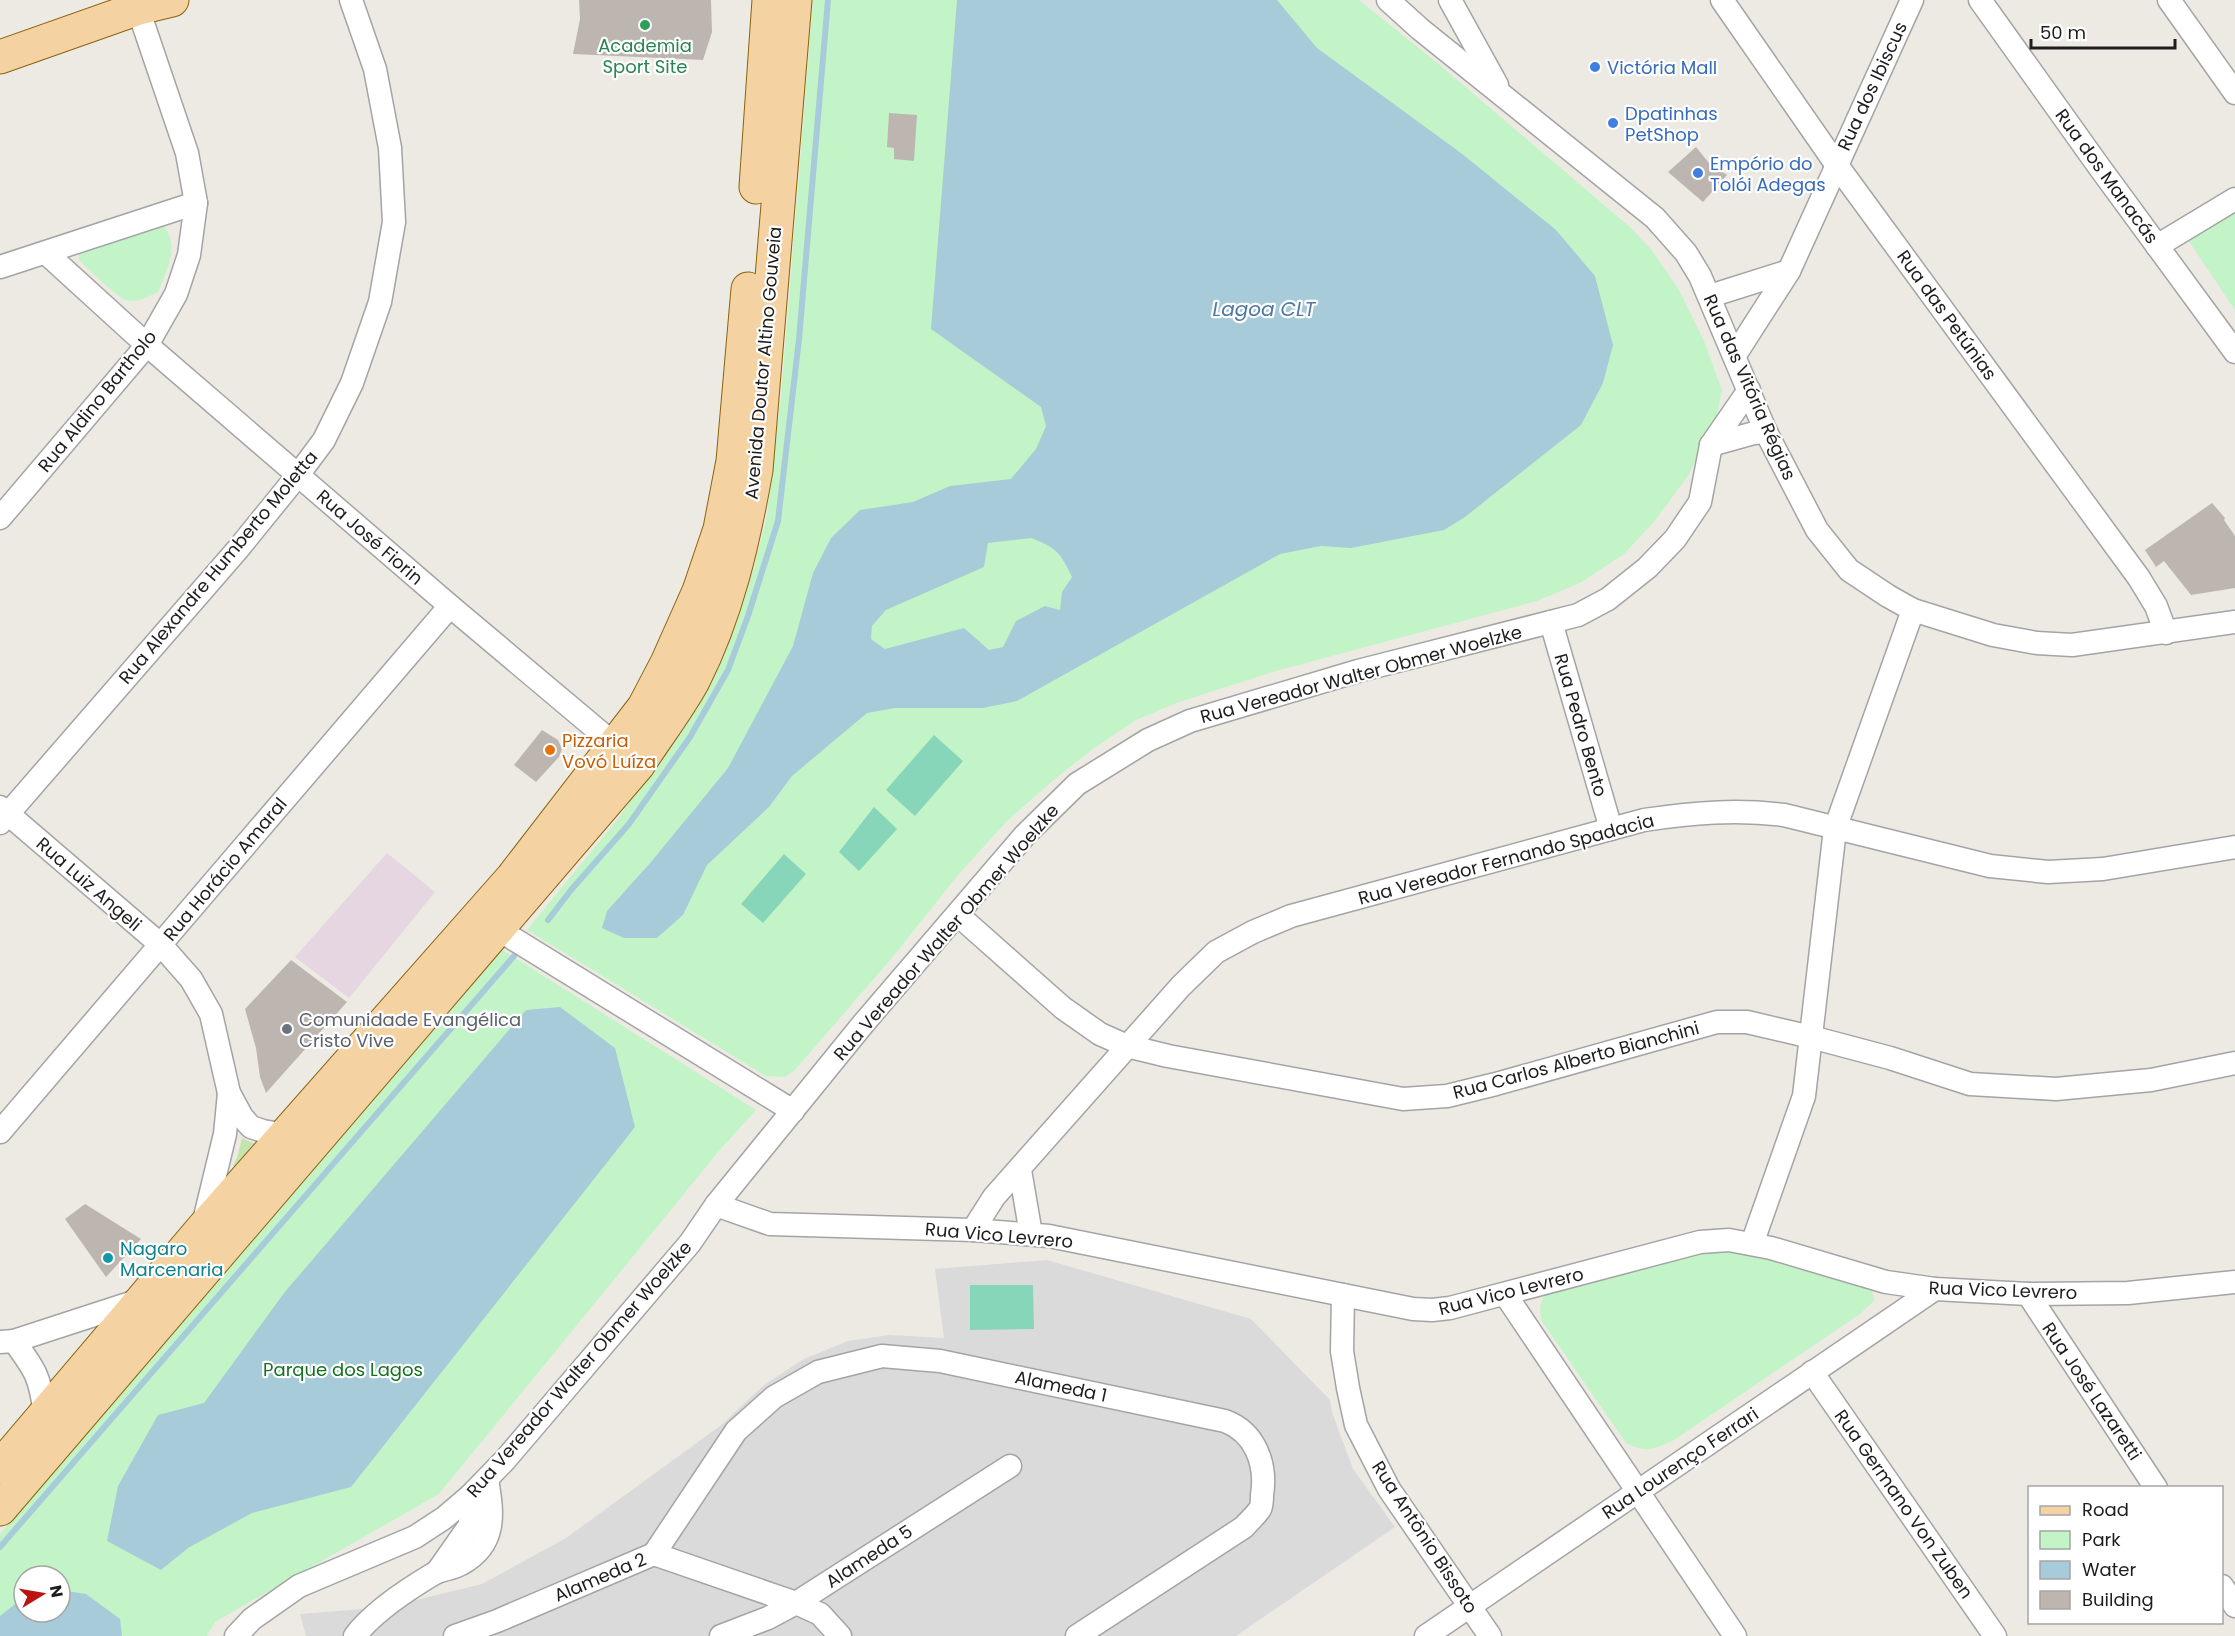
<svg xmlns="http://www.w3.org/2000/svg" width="2235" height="1636" viewBox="0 0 2235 1636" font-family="Poppins,sans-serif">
  <rect width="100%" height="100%" fill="#edeae3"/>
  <path fill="#dbdada" d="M1047,1260L1251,1319L1330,1400L1332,1412L1353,1469L1395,1527L1236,1636H306L300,1614L387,1607L482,1584L566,1538L720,1426L764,1385L804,1359L848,1341L889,1335L944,1338L935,1269Z"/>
  <path fill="#e6d6e2" d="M387,853L435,892L349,998L295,957Z"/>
  <path fill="#c6e4ad" d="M242,1138L257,1145L235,1169L233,1165L237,1158Z"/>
  <g fill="#c3f4c8" fill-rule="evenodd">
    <path d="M813,0H1359L1435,61L1631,228L1650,248L1678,288L1704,341L1722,390L1716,419L1688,476L1653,523L1624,554L1580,583L1537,601L1276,671L1179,702L1136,720L1093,749L1056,778L1007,821L959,874L891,959L794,1071L785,1077L766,1076L527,930L617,820L691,715L732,631L753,570L766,520L781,396Z"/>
    <path d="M2235,210V310L2186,237Z"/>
    <path d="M161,223C181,244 168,268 158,292C149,296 137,304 126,300C117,297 87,268 79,260V252Z"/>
    <path d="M501,949L756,1110L719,1151L439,1494L215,1622L207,1636H0V1534ZM24,1576H60V1612H24Z"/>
    <path d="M1723,1245L1861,1281L1872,1290L1874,1301L1860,1314L1674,1440C1653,1449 1648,1454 1626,1443L1541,1320L1540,1306L1545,1294Z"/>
  </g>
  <g fill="#87d6ba">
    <path d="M934,735L963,761L915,816L886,790Z"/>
    <path d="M874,807L897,829L859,871L839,852Z"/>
    <path d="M784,854L806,874L763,923L741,904Z"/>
    <path d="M970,1285H1033L1034,1329L970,1330Z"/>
  </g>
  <g fill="#a7cbd8" fill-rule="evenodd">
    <path d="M957,0H1277L1317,48L1461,153L1556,230L1595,276L1613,345L1603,383L1581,425L1465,517L1444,530L1351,548L1321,546L1280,554L1017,701L983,708H895L867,713L792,776L769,807L707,865L683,915L657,938H624L602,928L607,911L651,862L728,768L793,646L813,573L831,538L860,510L913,502L950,486L1011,479L1036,449L1046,426L1041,407L931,329ZM1031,538C1057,548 1060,552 1072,577L1062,592L1060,610L1045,606L1016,621L1003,647L989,650L964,628L885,649L871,639L872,626L886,610L984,567L988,543Z"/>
    <path d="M560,1007L615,1048L635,1127L351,1487L252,1513L188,1548L161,1570L107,1541L118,1486L158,1415L204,1403L284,1293L526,1010Z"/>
    <path d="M60,1590L86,1594L120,1619L122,1636H0V1616L24,1597V1612H60Z"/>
  </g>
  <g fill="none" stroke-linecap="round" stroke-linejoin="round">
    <g stroke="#a7cbd8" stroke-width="6">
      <path d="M548,920L571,890L629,824L690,737L728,670L748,616L778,521L799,339L828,0"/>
      <path d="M0,1547L514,956"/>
    </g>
  </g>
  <g fill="#bdb6b0">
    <path d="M579,0H711L712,32L703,60L573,54L580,19Z"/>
    <path d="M889,113L917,115L914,161L894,159V148L887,147Z"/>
    <path d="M1696,147L1709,163L1727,175L1703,202L1668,172Z"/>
    <path d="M2212,503L2225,518L2224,520L2235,536V588L2191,595L2164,561L2156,567L2145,550Z"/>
    <path d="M542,730L558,740L562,749L559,757L536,782L514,765Z"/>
    <path d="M291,960L347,1002L266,1093L260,1077L256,1048L245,1009Z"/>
    <path d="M85,1204L141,1239L106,1277L65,1219Z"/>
  </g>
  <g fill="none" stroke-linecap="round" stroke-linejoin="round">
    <defs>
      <g id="minor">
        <path d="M1388,0L1420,29L1655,218L1686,253L1700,276L1766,432L1817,530L1849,570L1888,596L1913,610L1993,635L2037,643L2072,645L2235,622"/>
        <path d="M1450,0L1497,85"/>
        <path d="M1722,0L1836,164L2139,578L2156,606L2166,633"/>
        <path d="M1980,0L2100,168L2235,352"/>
        <path d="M2169,0L2235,93"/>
        <path d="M2157,246L2235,199"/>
        <path d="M46,253L147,345L450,606L626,754"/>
        <path d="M0,267L196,203"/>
        <path d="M1710,296L1789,271"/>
        <path d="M1735,355L1789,271L1912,0"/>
        <path d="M1711,445L1754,433L1766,432"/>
        <path d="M0,518L147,345L176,294L189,255L196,203L187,153L135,0"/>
        <path d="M1551,622L1611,829"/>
        <path d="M0,807L161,945L191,979L211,1014L229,1093L242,1117L251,1127L263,1131L285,1135"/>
        <path d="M0,823L238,549L298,475L324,440L352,383L380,302L394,222L390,148L375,69L351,0"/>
        <path d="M958,915L1063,1008L1100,1034L1127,1046L1168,1056L1403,1099L1447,1096L1496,1084L1717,1022H1747L1811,1037L1890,1058L1970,1084L2056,1089L2151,1080L2235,1063"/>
        <path d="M494,916L493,921L499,930L793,1111"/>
        <path d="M0,1132L450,606"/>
        <path d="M1020,1170L1031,1234"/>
        <path d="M716,1205L770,1224L973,1230L1049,1236L1413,1309L1432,1310L1450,1308L1700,1242L1729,1240L1771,1248L1886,1282L1935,1289L2028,1294L2128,1293L2235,1282"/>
        <path d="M204,1221L225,1134L229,1093"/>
        <path d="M973,1230L994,1197L1181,986L1216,952L1253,932L1291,916L1644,820C1692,813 1735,809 1784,815L1990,866L2048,872L2103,869L2235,847"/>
        <path d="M1752,1244L1804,1096L1835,829L1913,610"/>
        <path d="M1505,1294L1735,1636"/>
        <path d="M2028,1294L2156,1488"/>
        <path d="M1343,1295L1342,1351L1348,1388L1356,1425L1389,1489L1490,1636"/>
        <path d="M14,1341C36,1371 40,1377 45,1414"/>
        <path d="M0,1342L14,1341L140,1300"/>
        <path d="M1812,1372L1995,1636"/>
        <path d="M654,1554L736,1431L774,1397L818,1372L882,1356L940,1361L1225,1421C1255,1432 1267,1464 1262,1495C1262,1499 1262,1505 1260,1509C1256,1515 1249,1521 1244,1527L1077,1636"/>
        <path d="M437,1572L470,1525L471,1495"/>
        <path d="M2222,1586L2235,1606"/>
        <path d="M236,1636L252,1619L299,1586L415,1537L444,1518L471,1495L505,1460L690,1243L716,1205L863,1024L1025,835L1077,784L1148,740L1190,721L1358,671L1578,615L1608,599L1647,568L1675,539L1700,502L1711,445L1749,390"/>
        <path d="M355,1636C373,1612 408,1589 435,1573C443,1569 453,1569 461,1564C497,1544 493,1514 487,1479"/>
        <path d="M455,1636L497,1621L654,1554L796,1603L820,1614L840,1636"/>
        <path d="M721,1636L768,1618L796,1603L1010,1466"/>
        <path d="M1426,1636L1935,1289"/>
      </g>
      <g id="primary">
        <path d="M0,57L139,8L172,0"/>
        <path d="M756,187L769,0"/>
        <path d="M0,1467L203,1228L512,878L644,707L667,663L699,591L720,529L733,461L748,289"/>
        <path d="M0,1509L638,765C656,737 677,710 693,681C727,614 743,543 756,470L795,0"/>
      </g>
    </defs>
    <use href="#minor" stroke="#a4a4a4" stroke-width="25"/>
    <use href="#primary" stroke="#8a630c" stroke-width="35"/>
    <use href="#minor" stroke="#fff" stroke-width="22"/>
    <use href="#primary" stroke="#f4d2a1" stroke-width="33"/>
  </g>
  <circle fill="#2e9e5b" stroke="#fff" stroke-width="2" cx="645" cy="25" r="6"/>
  <g fill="#3f7fe0" stroke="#fff" stroke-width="2">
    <circle cx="1595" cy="67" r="6"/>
    <circle cx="1613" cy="123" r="6"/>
    <circle cx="1698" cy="173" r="6"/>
  </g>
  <circle fill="#e8710a" stroke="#fff" stroke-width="2" cx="550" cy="750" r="6"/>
  <circle fill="#6b7280" stroke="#fff" stroke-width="2" cx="287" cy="1029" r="6"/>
  <circle fill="#0f9aa8" stroke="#fff" stroke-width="2" cx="108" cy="1258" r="6"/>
  <g text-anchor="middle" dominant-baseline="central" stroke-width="4.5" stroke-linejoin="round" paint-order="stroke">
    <g font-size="18" fill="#27864d" stroke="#fff">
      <text x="645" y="45">Academia<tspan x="645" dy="21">Sport Site</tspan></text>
    </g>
    <g font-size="18" fill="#366cbe" stroke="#fff" text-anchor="start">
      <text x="1607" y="67">Victória Mall</text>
      <text x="1625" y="113">Dpatinhas<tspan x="1625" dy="21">PetShop</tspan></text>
      <text x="1710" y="163">Empório do<tspan x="1710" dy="21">Tolói Adegas</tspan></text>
    </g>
    <g font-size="18" fill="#1d1d1d" stroke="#fff">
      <text transform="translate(1872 86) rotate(-65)">Rua dos Ibiscus</text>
      <text transform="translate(2107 176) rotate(54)">Rua dos Manacás</text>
      <text transform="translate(1947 315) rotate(54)">Rua das Petúnias</text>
      <text transform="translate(763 363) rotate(-85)">Avenida Doutor Altino Gouveia</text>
      <text transform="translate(1750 387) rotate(66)">Rua das Vitória Régias</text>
      <text transform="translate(97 401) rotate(-51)">Rua Aldino Bartholo</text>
      <text transform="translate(370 537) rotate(41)">Rua José Fiorin</text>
      <text transform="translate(218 567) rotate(-50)">Rua Alexandre Humberto Moletta</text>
      <text transform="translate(1361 674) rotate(-15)">Rua Vereador Walter Obmer Woelzke</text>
      <text transform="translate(1581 725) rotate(74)">Rua Pedro Bento</text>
      <text transform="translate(1506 859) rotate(-15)">Rua Vereador Fernando Spadacia</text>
      <text transform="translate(225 869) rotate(-50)">Rua Horácio Amaral</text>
      <text transform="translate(89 884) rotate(41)">Rua Luiz Angeli</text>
      <text transform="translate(946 932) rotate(-49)">Rua Vereador Walter Obmer Woelzke</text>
      <text transform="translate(1576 1060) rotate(-15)">Rua Carlos Alberto Bianchini</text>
      <text transform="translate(999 1235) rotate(5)">Rua Vico Levrero</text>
      <text transform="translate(2003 1290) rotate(2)">Rua Vico Levrero</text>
      <text transform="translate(1511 1291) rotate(-14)">Rua Vico Levrero</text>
      <text transform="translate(579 1369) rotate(-49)">Rua Vereador Walter Obmer Woelzke</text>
      <text transform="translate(1061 1386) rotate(12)">Alameda 1</text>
      <text transform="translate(2092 1391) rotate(56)">Rua José Lazaretti</text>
      <text transform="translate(1680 1463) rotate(-34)">Rua Lourenço Ferrari</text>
      <text transform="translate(1904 1504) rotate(55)">Rua Germano Von Zuben</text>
      <text transform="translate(1425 1537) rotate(57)">Rua Antônio Bissoto</text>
      <text transform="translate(869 1556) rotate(-33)">Alameda 5</text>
      <text transform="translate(600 1577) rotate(-23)">Alameda 2</text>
    </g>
    <g font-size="18" fill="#c56008" stroke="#fff" text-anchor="start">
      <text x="562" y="740">Pizzaria<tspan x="562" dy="21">Vovó Luíza</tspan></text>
    </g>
    <g font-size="18" fill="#5b616d" stroke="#fff" text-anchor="start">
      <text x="299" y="1019">Comunidade Evangélica<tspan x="299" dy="21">Cristo Vive</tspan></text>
    </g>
    <g font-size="18" fill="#0d838f" stroke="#fff" text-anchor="start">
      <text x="120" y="1248">Nagaro<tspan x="120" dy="21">Marcenaria</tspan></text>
    </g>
    <g font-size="18" fill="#14711e" stroke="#fff">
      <text x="343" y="1369">Parque dos Lagos</text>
    </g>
    <g font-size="20" font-style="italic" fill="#5179a4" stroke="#fff">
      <text x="1264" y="309">Lagoa CLT</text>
    </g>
  </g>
  <rect x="2028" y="1486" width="195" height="138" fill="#ffffff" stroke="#a5a5a5" stroke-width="1.5"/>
  <rect x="2040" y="1506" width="30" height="9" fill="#f4d2a1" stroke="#a5a5a5" stroke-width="1.5"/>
  <text x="2082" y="1516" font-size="18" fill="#1d1d1d">Road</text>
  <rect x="2040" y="1531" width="30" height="18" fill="#c3f4c8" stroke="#a5a5a5" stroke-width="1.5"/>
  <text x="2082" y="1546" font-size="18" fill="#1d1d1d">Park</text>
  <rect x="2040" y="1561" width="30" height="18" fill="#a7cbd8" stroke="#a5a5a5" stroke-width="1.5"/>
  <text x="2082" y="1576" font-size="18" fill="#1d1d1d">Water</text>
  <rect x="2040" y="1591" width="30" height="18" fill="#bdb6b0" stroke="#a5a5a5" stroke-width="1.5"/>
  <text x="2082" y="1606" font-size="18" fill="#1d1d1d">Building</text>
  <g transform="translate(42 1594) rotate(79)"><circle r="28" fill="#ffffff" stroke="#a5a5a5" stroke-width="1.5"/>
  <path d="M0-4.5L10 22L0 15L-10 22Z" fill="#b91410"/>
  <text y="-9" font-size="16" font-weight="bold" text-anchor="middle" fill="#1d1d1d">N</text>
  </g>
  <path d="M2031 39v9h144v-9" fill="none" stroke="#1d1d1d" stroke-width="3"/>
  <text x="2040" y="39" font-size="18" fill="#1d1d1d" stroke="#ffffff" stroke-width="4.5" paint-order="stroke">50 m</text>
</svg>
